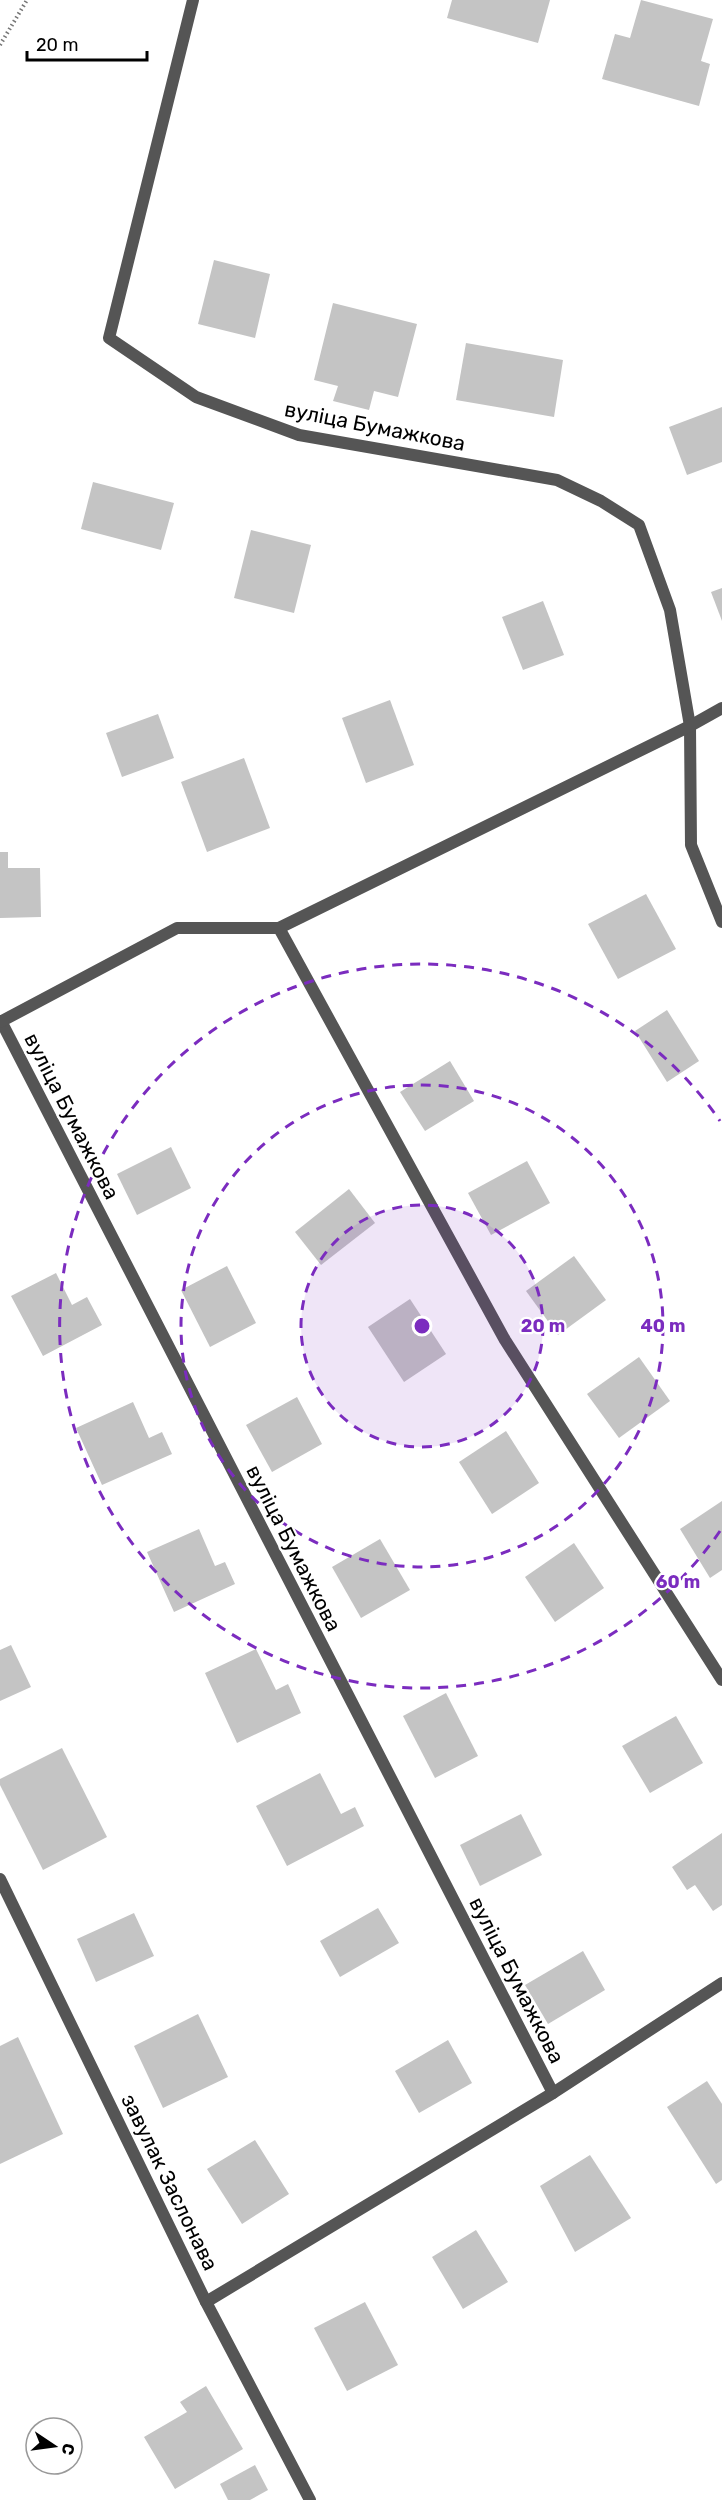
<svg xmlns="http://www.w3.org/2000/svg" width="722" height="2500" viewBox="0 0 722 2500" font-family="Rubik,sans-serif">
  <rect width="100%" height="100%" fill="#fff"/>
  <g fill="#c4c4c4">
    <path d="M452,0H550L538,43L447,18Z"/>
    <path d="M641,0L713,19L701,61L710,64L699,106L602,79L615,34L630,38Z"/>
    <path d="M214,260L270,274L255,338L198,324Z"/>
    <path d="M333,303L417,324L398,397L374,391L369,410L333,401L338,386L314,380Z"/>
    <path d="M466,343L563,360L554,417L456,400Z"/>
    <path d="M722,407V462L687,475L669,427Z"/>
    <path d="M93,482L174,503L161,550L81,529Z"/>
    <path d="M251,530L311,545L294,613L234,598Z"/>
    <path d="M722,588V621L711,592Z"/>
    <path d="M543,601L564,655L523,670L502,617Z"/>
    <path d="M390,700L414,765L366,783L342,718Z"/>
    <path d="M158,714L174,758L122,777L106,733Z"/>
    <path d="M244,758L270,828L207,852L181,782Z"/>
    <path d="M0,852H8V868H40L41,917L0,918Z"/>
    <path d="M646,894L676,949L618,979L588,924Z"/>
    <path d="M667,1010L699,1061L667,1082L635,1031Z"/>
    <path d="M450,1061L474,1101L425,1131L400,1092Z"/>
    <path d="M171,1147L191,1188L137,1215L117,1174Z"/>
    <path d="M527,1161L550,1203L491,1235L468,1193Z"/>
    <path d="M349,1189L375,1223L321,1265L295,1232Z"/>
    <path d="M574,1256L606,1300L558,1335L526,1291Z"/>
    <path d="M227,1266L256,1323L210,1347L181,1290Z"/>
    <path d="M56,1273L72,1305L87,1297L102,1325L43,1356L11,1296Z"/>
    <path d="M410,1299L446,1354L404,1382L368,1327Z"/>
    <path d="M639,1357L670,1401L619,1438L587,1394Z"/>
    <path d="M297,1397L322,1444L272,1472L246,1425Z"/>
    <path d="M133,1402L149,1438L162,1432L172,1454L102,1485L76,1428Z"/>
    <path d="M506,1431L539,1483L492,1514L459,1462Z"/>
    <path d="M722,1501V1570L710,1578L680,1529Z"/>
    <path d="M199,1529L215,1566L225,1562L235,1584L174,1612L147,1552Z"/>
    <path d="M380,1539L410,1590L361,1618L332,1567Z"/>
    <path d="M574,1543L604,1588L555,1622L525,1577Z"/>
    <path d="M11,1645L31,1687L0,1701V1650Z"/>
    <path d="M256,1649L276,1690L288,1684L301,1713L237,1743L205,1673Z"/>
    <path d="M446,1693L478,1756L435,1778L403,1716Z"/>
    <path d="M676,1716L703,1763L650,1793L622,1746Z"/>
    <path d="M62,1748L107,1837L43,1870L0,1785V1779Z"/>
    <path d="M320,1773L341,1814L355,1807L364,1826L287,1866L256,1806Z"/>
    <path d="M521,1814L542,1855L480,1886L460,1845Z"/>
    <path d="M722,1833V1905L713,1911L695,1885L687,1890L672,1867Z"/>
    <path d="M378,1908L399,1943L340,1977L320,1941Z"/>
    <path d="M134,1913L154,1956L96,1982L77,1939Z"/>
    <path d="M583,1951L605,1990L548,2024L525,1985Z"/>
    <path d="M198,2014L228,2077L163,2108L134,2046Z"/>
    <path d="M18,2037L63,2134L0,2164V2046Z"/>
    <path d="M448,2040L472,2083L419,2113L395,2071Z"/>
    <path d="M707,2081L722,2104V2180L716,2184L667,2107Z"/>
    <path d="M255,2140L289,2194L242,2224L207,2169Z"/>
    <path d="M590,2155L631,2218L575,2252L540,2186Z"/>
    <path d="M476,2230L508,2282L463,2309L432,2257Z"/>
    <path d="M365,2302L398,2365L347,2391L314,2328Z"/>
    <path d="M206,2386L243,2449L175,2489L144,2437L187,2412L180,2402Z"/>
    <path d="M255,2465L268,2490L250,2500H228L220,2484Z"/>
  </g>
  <g fill="none" stroke-linecap="round" stroke-linejoin="round">
    <path stroke="#777" stroke-width="4" stroke-dasharray="1.5 3" stroke-linecap="butt" d="M0,45L27,0"/>
    <g stroke="#555" stroke-width="12">
      <path d="M193,0L109,338L196,397L299,435L557,480L601,501L639,525L670,610L690,726L691,845L722,922"/>
      <path d="M279,928L505,1340L722,1680"/>
      <path d="M1,1021L553,2093"/>
      <path d="M0,1022L177,928H279L690,726L722,708"/>
      <path d="M0,1879L206,2302L310,2500"/>
      <path d="M206,2302L553,2093L722,1983"/>
    </g>
  </g>
  <circle cx="422" cy="1326" r="121" fill="#7b2cbf" fill-opacity=".12"/>
  <g fill="none" stroke="#7b2cbf" stroke-width="3" stroke-dasharray="10 8">
    <circle cx="422" cy="1326" r="121"/>
    <circle cx="422" cy="1326" r="241"/>
    <path d="M720 1531A362 362 0 1 1 720 1121"/>
  </g>
  <g text-anchor="middle" dominant-baseline="central" stroke-width="4.5" stroke-linejoin="round" paint-order="stroke">
    <g font-size="21" fill="#000" stroke="#fff">
      <text transform="translate(375 426) rotate(11)">вуліца Бумажкова</text>
      <text transform="translate(72 1116) rotate(63)">вуліца Бумажкова</text>
      <text transform="translate(294 1548) rotate(63)">вуліца Бумажкова</text>
      <text transform="translate(517 1980) rotate(63)">вуліца Бумажкова</text>
      <text transform="translate(170 2182) rotate(64)">завулак Заслонава</text>
    </g>
  </g>
  <circle cx="422" cy="1326" r="9" fill="#7b2cbf" stroke="#fff" stroke-width="3"/>
  <g font-size="18" text-anchor="middle" font-weight="bold" fill="#7b2cbf" stroke="#fff" stroke-width="4.5" stroke-linejoin="round" paint-order="stroke">
    <text x="543" y="1332">20 m</text>
    <text x="663" y="1332">40 m</text>
    <text x="678" y="1588">60 m</text>
  </g>
  <g transform="translate(54 2446) rotate(103)"><circle r="28" fill="#ffffff" stroke="#999999" stroke-width="1.5"/>
  <path d="M0-4.5L10 22L0 15L-10 22Z" fill="#000000"/>
  <text y="-9" font-size="16" font-weight="bold" text-anchor="middle" fill="#000000">С</text>
  </g>
  <path d="M27 51v9h120v-9" fill="none" stroke="#000000" stroke-width="3"/>
  <text x="36" y="51" font-size="18" fill="#000000" stroke="#ffffff" stroke-width="4.5" paint-order="stroke">20 m</text>
</svg>
